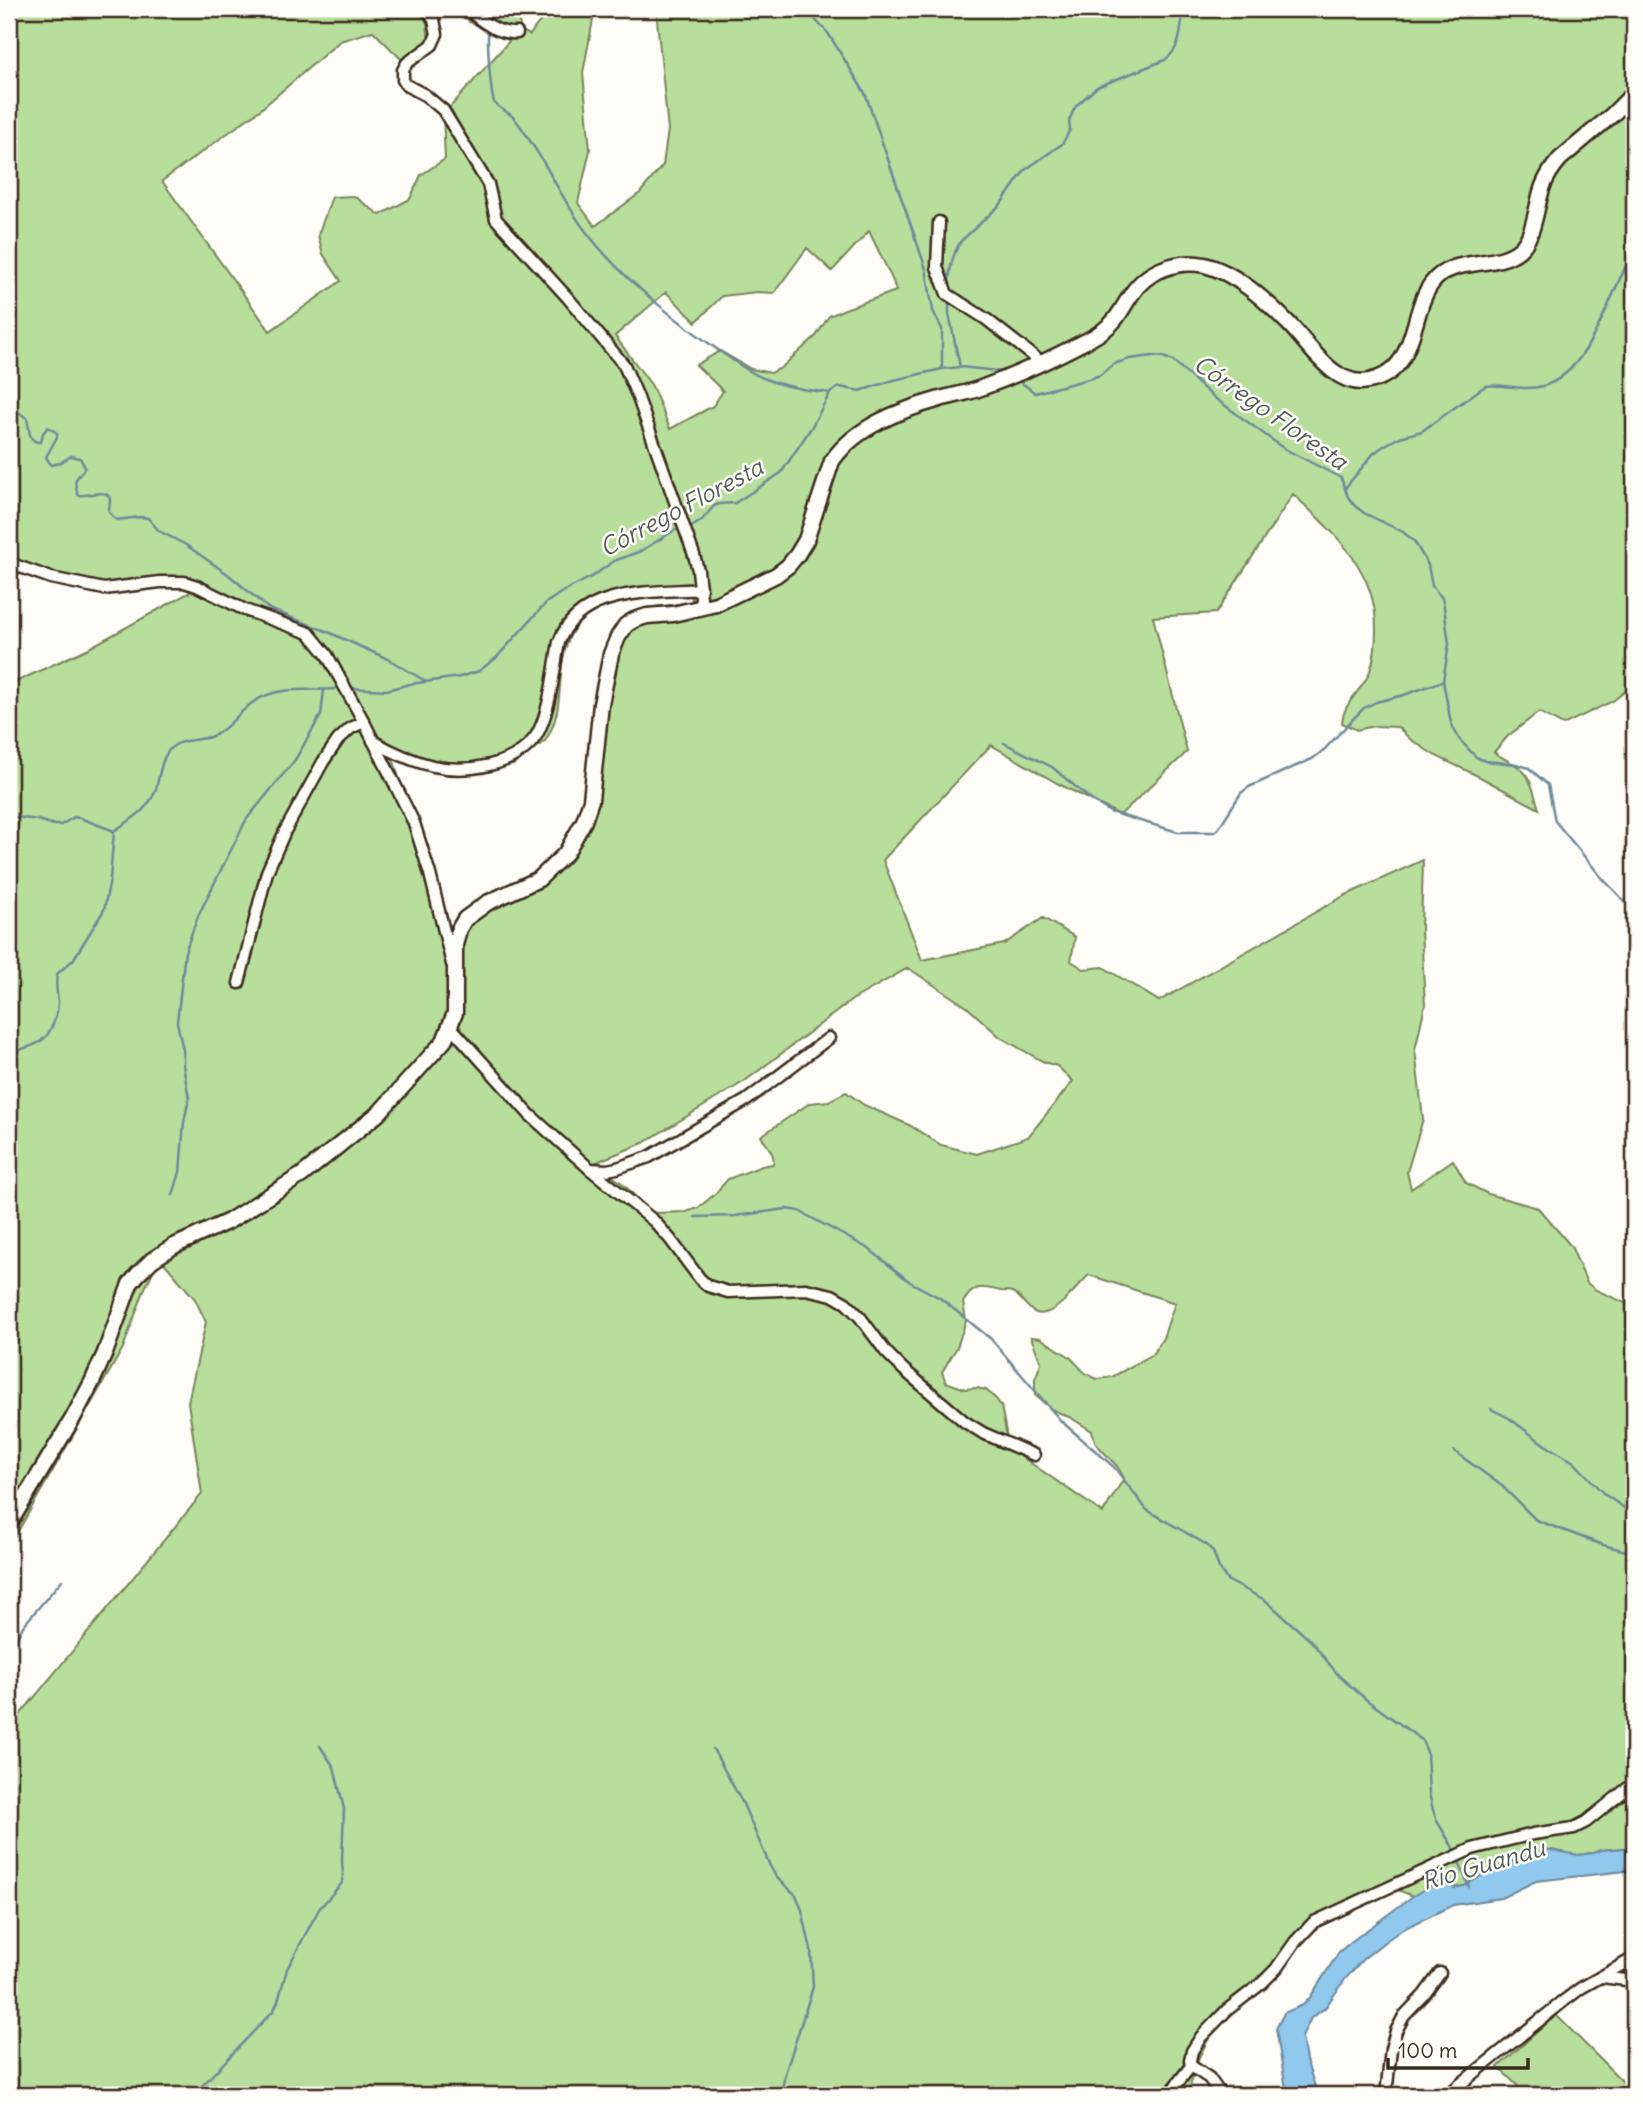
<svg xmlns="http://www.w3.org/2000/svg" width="1643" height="2104" viewBox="0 0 1643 2104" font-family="Delius,sans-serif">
  <rect width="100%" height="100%" fill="#fdfcf7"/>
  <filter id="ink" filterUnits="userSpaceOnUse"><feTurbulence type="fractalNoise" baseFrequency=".0143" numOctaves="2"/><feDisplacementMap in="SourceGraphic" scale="14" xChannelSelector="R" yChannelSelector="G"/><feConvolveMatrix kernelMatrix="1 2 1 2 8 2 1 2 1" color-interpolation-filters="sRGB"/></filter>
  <g filter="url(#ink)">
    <g fill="#b7df9b" stroke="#79845c" stroke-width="2" fill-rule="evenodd">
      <path d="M9,9H419L427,23L429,45L404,62L373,31L340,41L261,109L162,181L270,331L341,281L323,254L318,235L332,197L354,196L380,215L410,199L421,175L445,159L443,115L511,39L494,30L469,22L464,9H516L521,30L530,35C550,3 560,9 595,9L583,73L590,150L578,203L595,226L640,193L663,165L668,130L656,9H788L790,12L812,13L814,9H1634V684L1613,701L1563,725L1539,712L1508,736L1494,752C1502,759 1516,763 1523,771C1532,780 1535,797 1539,809L1482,778L1434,755L1410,739L1398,727L1374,726L1357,730L1342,723C1343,702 1364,689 1370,671C1375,658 1376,641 1376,628C1376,568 1333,532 1293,494L1216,613L1153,617L1187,752L1120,815L1057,783L991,745L883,860L922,960L1004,944L1043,918L1075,937L1071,961L1084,969L1103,967L1159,1001L1344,896L1423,860L1421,930L1425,1005L1415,1050L1423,1119L1407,1172L1411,1189L1453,1160L1466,1183L1488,1194L1538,1208L1571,1246L1587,1283L1596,1290L1625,1303L1634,1300V1847L1601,1850L1593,1853L1578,1855L1545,1849L1491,1870L1464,1886L1454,1888L1432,1885L1413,1896L1390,1887L1309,1926L1273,1970L1229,2011L1211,2034L1199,2057L1188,2093L1186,2095H9V1728L202,1494L188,1402L206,1322L195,1299L161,1259L156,1265L145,1288L123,1348L9,1547V685L89,648L194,590L180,582L110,590L9,564ZM869,231L893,281L896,291L845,309L829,316L816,336L781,368L771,373L751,369L720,351L696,365L723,391L713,406L670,429L652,386L615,336L666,292L696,322L722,296L757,292L774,293L807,248L832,271ZM691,591L692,602C642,610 624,602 603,655L581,822L545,872L465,913L450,936L448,943L393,758L426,768L493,767L513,765L545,741C559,720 559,698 561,674C567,591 626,598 691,591ZM908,968L967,1007L1000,1037L1044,1062L1057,1066L1073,1081L1028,1137L977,1154L941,1145L909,1125L864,1105L846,1092L829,1101L810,1103L761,1136C766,1145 776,1154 773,1164L762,1166L728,1179L715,1194L698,1208L686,1212L652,1213L622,1183L594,1163L643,1143L745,1081L852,1000ZM1089,1275L1175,1303L1163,1338L1152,1355L1112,1377L1097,1379L1085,1373L1070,1357L1040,1338L1031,1337L1041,1363L1035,1379V1395L1051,1409L1071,1418L1092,1431L1096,1444L1117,1466L1124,1478L1103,1513L1009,1448L1001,1406L996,1399L986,1390L977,1388L965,1389L946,1382L942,1372L957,1347L966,1321L963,1302C976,1283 981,1287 1001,1291C1005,1291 1009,1291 1012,1292C1025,1297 1029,1320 1048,1312C1062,1307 1078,1285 1089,1275Z"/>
      <path d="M1556,2015L1634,2093V2095H1527L1498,2067Z"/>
    </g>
    <path fill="#90c8ee" stroke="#6e899b" stroke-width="2" d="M1634,1847V1870L1536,1881L1501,1898L1453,1905L1403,1929L1387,1940L1363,1959L1346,1978L1325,2008L1311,2018L1302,2037L1306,2060L1318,2095H1287L1276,2029L1284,2013L1303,2005L1309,1999L1339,1952L1352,1941L1413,1896L1432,1885L1442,1882L1454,1888L1464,1886L1491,1870L1545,1849L1578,1855L1593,1853L1601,1850Z"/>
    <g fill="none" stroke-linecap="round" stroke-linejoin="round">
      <g stroke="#6e899b" stroke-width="2.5">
        <path d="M805,9L828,33L865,93L926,269L933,311L942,329V369"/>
        <path d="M492,22L497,9"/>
        <path d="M489,29C486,35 491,96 494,102C498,109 508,111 514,118C521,126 527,136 532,144C551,172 564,203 585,230C619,276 668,314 714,347C730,358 746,371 763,378C784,387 808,390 830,393"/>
        <path d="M949,286C949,270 952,255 961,241L1000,205L1025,170L1062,144L1070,130L1069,121L1074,109L1078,104L1097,87L1165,60C1182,48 1181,27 1183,9"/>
        <path d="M949,302V314L960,367"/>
        <path d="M1018,380L1035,393L1089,379L1100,375L1114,364L1129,359L1153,356L1163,357L1173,361L1212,396L1283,448L1341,478L1348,497L1355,506L1364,513L1403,532L1414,541L1428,565L1432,586L1442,598L1444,607L1449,644L1443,681L1451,723L1459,739L1476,757L1485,761L1516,764L1529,768L1548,785L1555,821L1603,879L1634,911"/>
        <path d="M9,409L12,408L27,418C30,428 27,443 41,442L43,433L48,427L57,433V437L46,457L51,465L60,463L71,456L80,458L85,467C77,482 72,474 78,495C87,497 109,487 110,500C110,504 109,508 109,512L116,520L141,517L148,518L159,531L186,545L229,575L269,609L326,631L390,660L425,681"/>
        <path d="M1346,487L1374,453L1385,445L1400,437L1422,431L1485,386C1504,383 1523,392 1543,386C1591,373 1610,290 1634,251"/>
        <path d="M688,529L701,521L714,506L719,504L735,503L781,473L811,428L830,393L836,389L840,387L860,391L894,380L942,369L960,367L1007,372"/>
        <path d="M350,688L387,690L410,684L460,677L479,671L496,658L546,603L562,592L593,576L614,561L641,551L675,530L681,529"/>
        <path d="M1004,743L1052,767L1090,799L1110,812L1178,832H1214L1218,829L1241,793L1249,787L1312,759L1323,751L1352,720L1364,708L1376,702L1404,695L1443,681"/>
        <path d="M9,816L38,820L54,825H61L74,817L80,818L114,831"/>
        <path d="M114,831C132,819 152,808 157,785C160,773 161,760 169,750C180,738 196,741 210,737C227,731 238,713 252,703C277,685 307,691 335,689"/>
        <path d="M9,1060C19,1045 29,1050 41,1041C51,1035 58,1013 58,1002C57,992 55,984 57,974L73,960L104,910L110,879L114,831"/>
        <path d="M173,1195L180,1172L184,1122L189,1098L183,1065V1050L177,1022L185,952L198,916L246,820L295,760L321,715L324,690"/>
        <path d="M695,1217L735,1216L786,1209L799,1211L869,1249L910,1282L940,1298L991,1339L1061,1421L1114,1467L1147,1510L1207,1545L1213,1552L1219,1568L1227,1580L1265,1600L1311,1641L1339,1676L1368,1701L1422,1740L1427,1752L1429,1793L1433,1810L1437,1821L1455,1851"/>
        <path d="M1491,1409L1509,1418L1545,1445L1574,1462L1604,1494L1623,1507L1634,1518"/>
        <path d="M1454,1451L1502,1486L1536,1520L1603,1545L1634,1553"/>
        <path d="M9,1655L23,1626L62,1580"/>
        <path d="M713,1749L743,1804L770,1866L776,1877L796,1895L802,1910L811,1950L813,1987L785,2074L781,2095"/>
        <path d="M1460,1864L1469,1887"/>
        <path d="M189,2095L199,2089L274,2010L278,2001L287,1969L319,1909L342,1883L343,1875L342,1860L344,1809L334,1767L320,1746"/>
      </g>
      <defs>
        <g id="street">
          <path d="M427,9L434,20L437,34L432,45L407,63L403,70V80L406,85L425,95L443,110L488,184L496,219L568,298L624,365L637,395L694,555L698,570L702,607"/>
          <path d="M468,9C480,21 500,35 517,33"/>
          <path d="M939,222L937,267L947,294L986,319L1041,362"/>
          <path d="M9,563L51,578L104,589L160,582H184L197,586L245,610L309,633L327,655L364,722L414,823L430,874L452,964"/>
          <path d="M373,741C392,752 412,761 433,766C465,773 516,767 536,736C550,714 554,669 559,642C579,587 653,593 701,589"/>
          <path d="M239,983L267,872L285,831L323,762L338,740L351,728L364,722"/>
          <path d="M451,1027L530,1115L590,1169L654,1221L670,1239L700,1279L708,1286L728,1292L806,1289L832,1295L846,1303L860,1317L886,1352L903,1369L965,1422L983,1433L1034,1455"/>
          <path d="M590,1169L607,1170L617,1168L649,1157L747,1100L829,1038"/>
          <path d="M1602,1977L1634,1981"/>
          <path d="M1173,2095L1176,2085L1191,2066"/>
          <path d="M1221,2095L1209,2078L1191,2066L1190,2060L1192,2051L1201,2037L1227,2010L1262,1983L1276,1969L1295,1942L1314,1922L1472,1849L1533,1834L1574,1828L1586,1822L1634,1783"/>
          <path d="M1386,2095L1391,2049L1396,2031L1404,2016L1424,1995L1440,1973"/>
          <path d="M1447,2095L1565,2000L1581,1988L1634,1958"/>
        </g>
        <path id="secondary" d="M9,1524L73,1418L92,1382L105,1353L130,1284L138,1274L152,1260L174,1246L229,1221L302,1175L379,1113L444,1041L455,1013V945L459,929L465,919L487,903L539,879L566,853L584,821L591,800L601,704L611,654L618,637L626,625L634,620L647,616L673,614L716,604L776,575L788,566L797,555L806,540L832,461C856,426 901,410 940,399C954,395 968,393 981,388C1014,376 1047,361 1078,345C1089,340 1101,333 1110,325C1119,317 1124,305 1131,295C1146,271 1177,259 1205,265C1236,273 1265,300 1287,322C1308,342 1334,389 1369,381C1419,371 1409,313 1432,283C1453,255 1494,270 1519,250C1535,237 1536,204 1543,186C1547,176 1553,167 1560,159L1612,115L1634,93"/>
      </defs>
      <use href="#street" stroke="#3b2a1e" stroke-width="15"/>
      <use href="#secondary" stroke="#3b2a1e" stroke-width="19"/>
      <use href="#street" stroke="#fdfcf7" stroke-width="10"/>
      <use href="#secondary" stroke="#fdfcf7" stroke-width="14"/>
    </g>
  </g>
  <g text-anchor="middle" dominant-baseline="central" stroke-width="5" stroke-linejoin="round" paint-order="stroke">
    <g font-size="24" font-style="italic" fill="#54595c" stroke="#fdfcf7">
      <text transform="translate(1271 412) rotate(35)">Córrego Floresta</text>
      <text transform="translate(681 507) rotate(-28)">Córrego Floresta</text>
      <text transform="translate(1483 1864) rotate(-16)">Rio Guandu</text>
    </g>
  </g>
  <rect width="1643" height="2104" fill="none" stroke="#fdfcf7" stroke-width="35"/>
  <rect x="18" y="18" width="1608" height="2069" fill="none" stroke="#3b2a1e" stroke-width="2.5" filter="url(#ink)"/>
  <path d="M1388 2058v10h140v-10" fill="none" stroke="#3b2a1e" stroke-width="3.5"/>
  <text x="1398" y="2058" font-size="21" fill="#3b2a1e" stroke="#fdfcf7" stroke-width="5" paint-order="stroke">100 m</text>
</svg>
